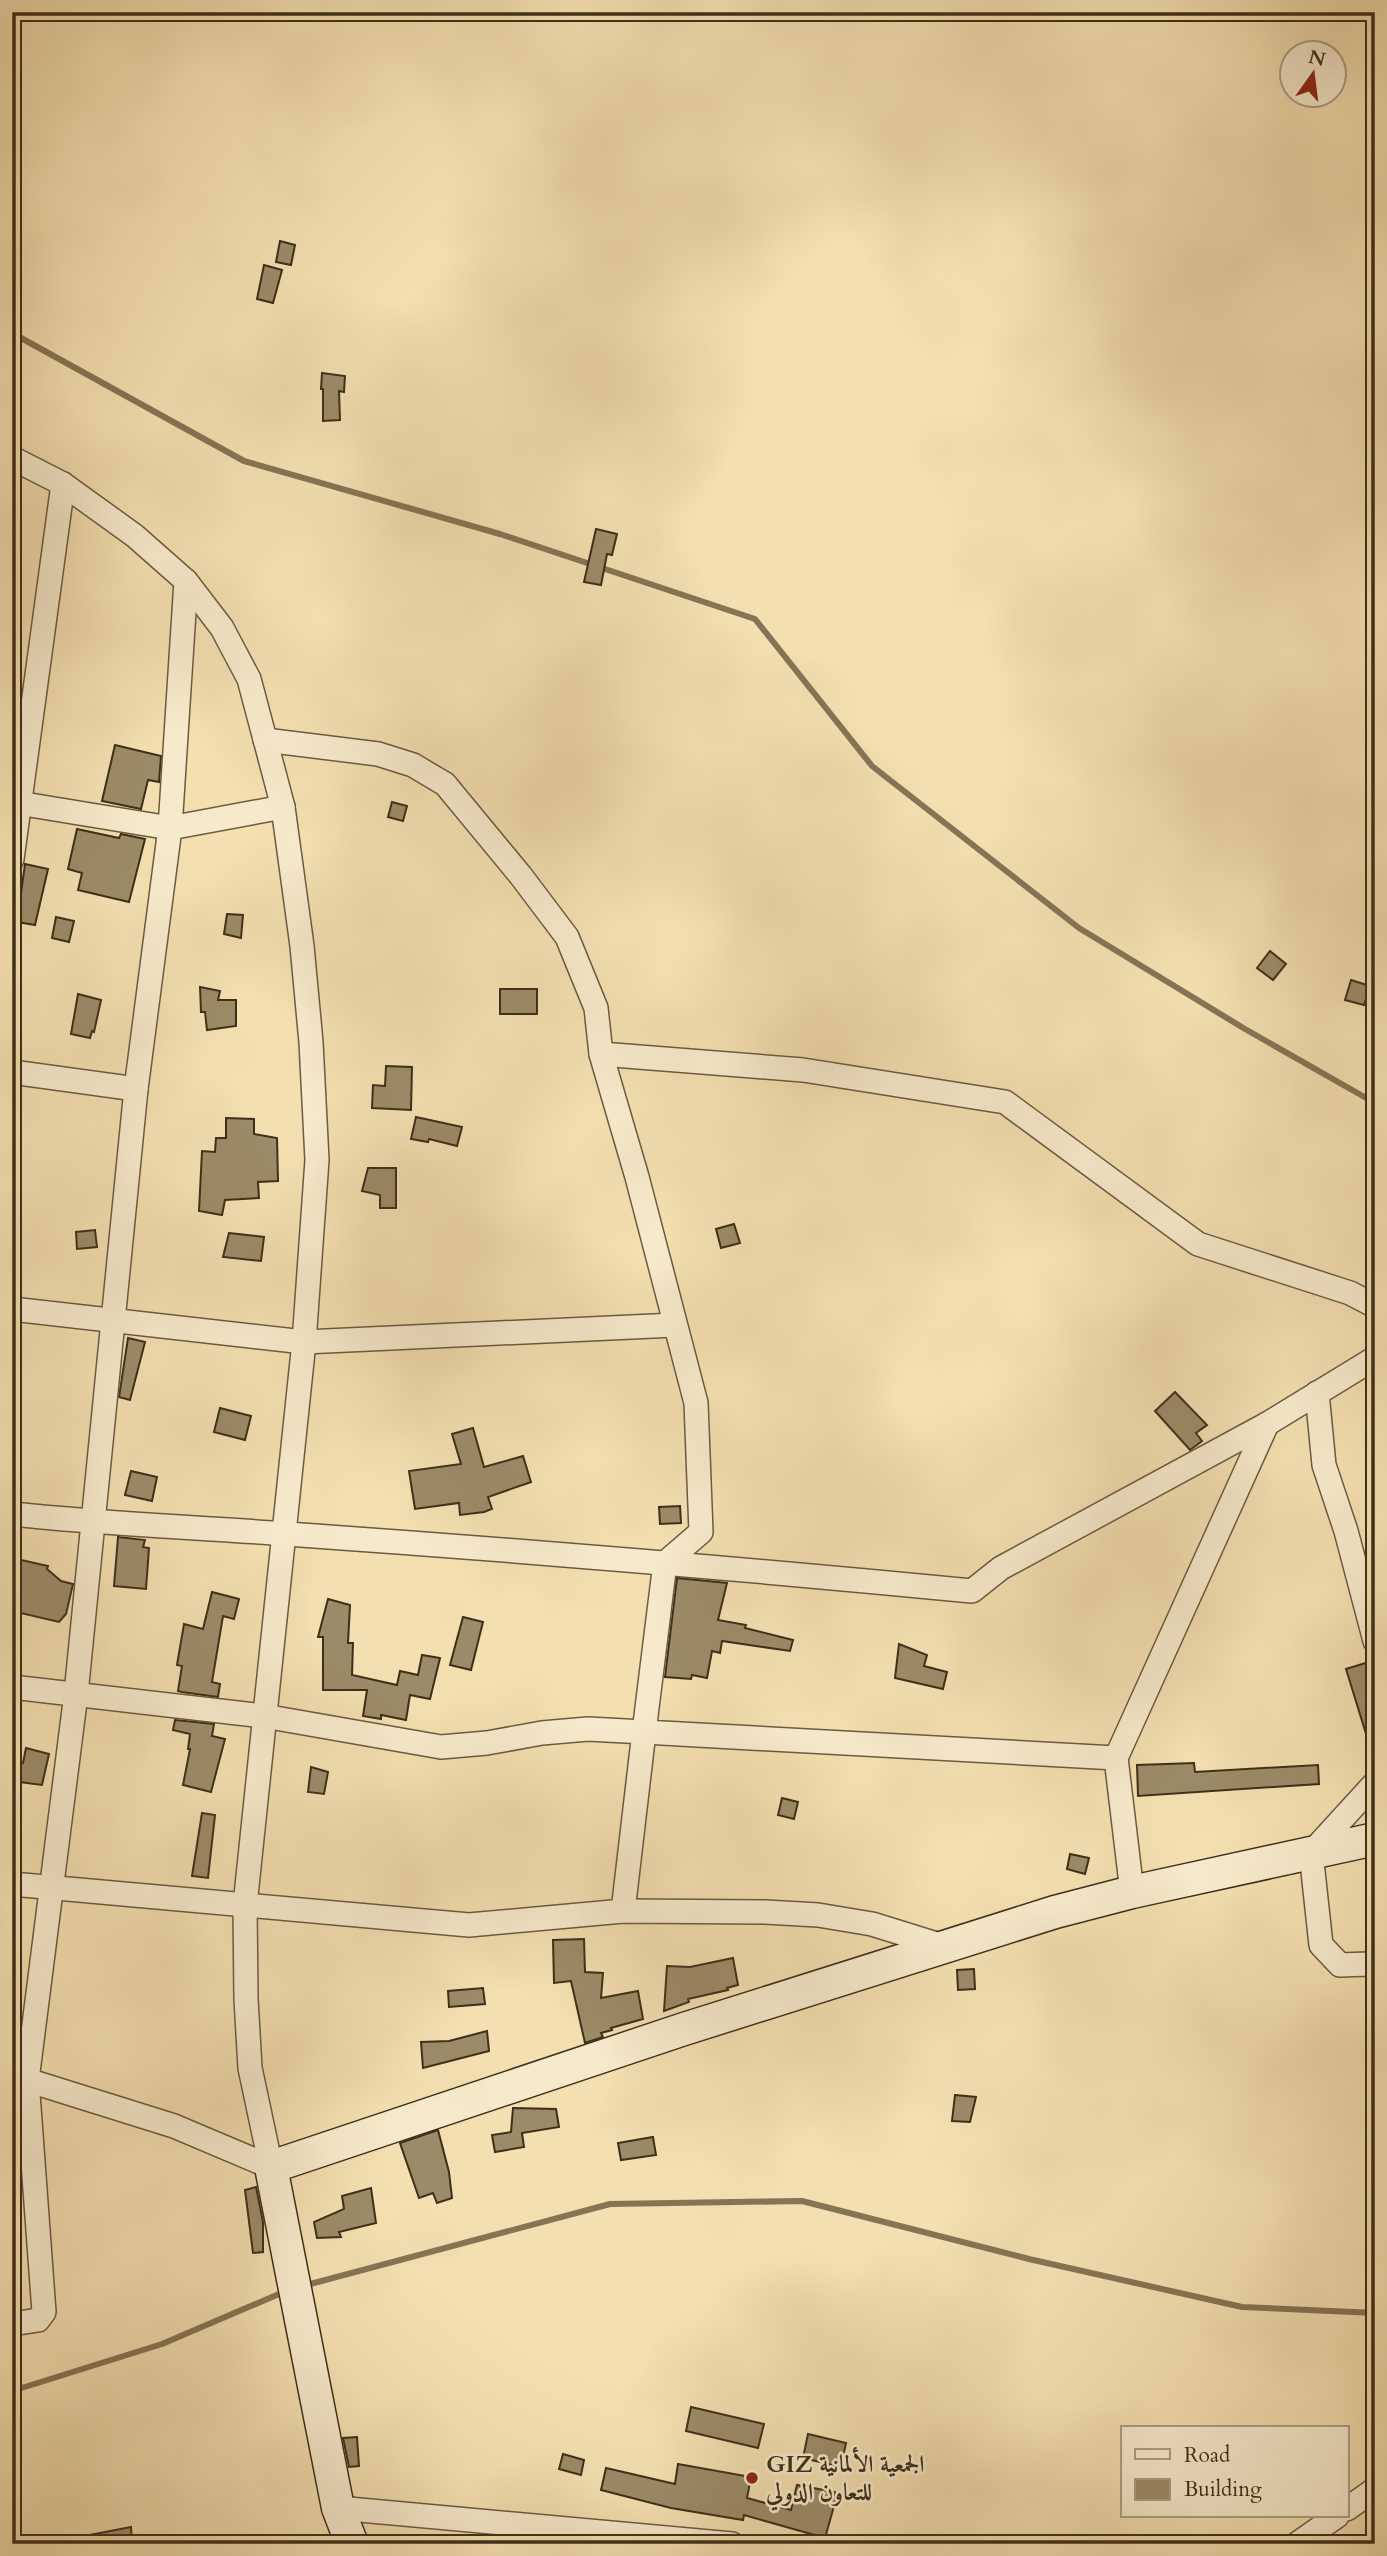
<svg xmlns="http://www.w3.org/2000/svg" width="1387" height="2556" viewBox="0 0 1387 2556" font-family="Cardo,Amiri,serif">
  <rect width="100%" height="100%" fill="#f3dfb0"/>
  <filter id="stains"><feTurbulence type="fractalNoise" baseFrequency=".00286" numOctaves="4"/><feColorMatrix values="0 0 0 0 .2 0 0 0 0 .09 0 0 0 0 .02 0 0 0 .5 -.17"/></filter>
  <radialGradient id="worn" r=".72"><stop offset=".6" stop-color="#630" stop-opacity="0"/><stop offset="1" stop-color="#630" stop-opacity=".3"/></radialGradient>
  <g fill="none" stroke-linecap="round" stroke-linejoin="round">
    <g stroke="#857555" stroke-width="6">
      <path d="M12,333L244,461L500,534L755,619L872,766L1079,928L1245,1029L1375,1103"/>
      <path d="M303,2286L610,2204L802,2201L1029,2259L1242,2307L1375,2313"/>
      <path d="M12,2391L162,2344L286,2291"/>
    </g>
  </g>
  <g fill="#9c8b68" stroke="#3e2f19" stroke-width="2">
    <path d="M280,241L295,245L291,265L276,262Z"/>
    <path d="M264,265L282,270L273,303L257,299Z"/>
    <path d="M322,373L345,376L344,392L339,391L340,420L323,421V389H321Z"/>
    <path d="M596,529L617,534L612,555L607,554L601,585L584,582Z"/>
    <path d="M115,745L161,756L159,782L148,780L141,809L102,801Z"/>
    <path d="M392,802L407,806L403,821L388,817Z"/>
    <path d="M77,829L119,838L121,834L145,839L129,902L78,890L82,873L68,869Z"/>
    <path d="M25,864L48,869L35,925L17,922Z"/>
    <path d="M227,914L243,915L241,938L224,934Z"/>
    <path d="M56,917L74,921L69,942L52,938Z"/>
    <path d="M1270,951L1286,964L1273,980L1257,968Z"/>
    <path d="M1351,980L1370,986L1364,1005L1345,1000Z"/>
    <path d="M200,987L220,991L218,1000H236V1026L207,1030L205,1012H201Z"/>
    <rect x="500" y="989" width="37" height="25"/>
    <path d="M78,994L101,1000L94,1032L92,1031L90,1038L71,1034Z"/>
    <path d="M386,1066L412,1067L411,1110L372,1108L373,1085L385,1086Z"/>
    <path d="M416,1117L462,1127L457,1146L429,1139L428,1142L411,1139Z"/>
    <path d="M226,1118L254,1119V1134L277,1138L278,1181L258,1182L259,1198L225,1200L222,1215L199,1211L202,1151L215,1152L216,1138H226Z"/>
    <path d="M368,1168H396V1208H380V1195L362,1191Z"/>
    <path d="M734,1224L740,1243L721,1248L716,1229Z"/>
    <path d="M95,1230L97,1247L77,1249L76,1232Z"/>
    <path d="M229,1233L264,1237L261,1261L223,1257Z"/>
    <path d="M128,1338L145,1342L130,1400L119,1397Z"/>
    <path d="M1175,1392L1207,1425L1196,1433L1202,1441L1190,1450L1155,1411Z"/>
    <path d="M220,1408L251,1416L245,1440L214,1432Z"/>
    <path d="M473,1428L484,1467L523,1456L531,1482L488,1497L492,1509L484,1512L460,1515L459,1503L415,1509L409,1471L461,1464L452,1434Z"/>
    <path d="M131,1471L157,1477L152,1501L125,1495Z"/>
    <path d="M680,1506L681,1523L660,1524L659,1507Z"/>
    <path d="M118,1537L145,1540L143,1547L149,1548L146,1589L114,1586Z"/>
    <path d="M12,1558L48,1566L47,1569L61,1581L73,1584L66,1614L59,1622L12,1611Z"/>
    <path d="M677,1578L727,1583L718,1620L746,1625L745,1628L793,1640L790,1651L722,1641L720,1653L712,1651L707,1678L692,1675L691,1679L665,1677Z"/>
    <path d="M212,1592L239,1599L234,1619L223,1616L212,1682L220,1684L218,1697L182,1692L178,1691L182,1666L177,1665L184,1624L203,1629Z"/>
    <path d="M328,1599L350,1605L348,1643H353L352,1675L397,1685L400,1671L418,1675L422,1655L440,1658L430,1699L410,1695L406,1720L381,1715V1719L363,1716L367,1690H323V1637H318Z"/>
    <path d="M463,1617L483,1622L471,1670L450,1665Z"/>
    <path d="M899,1644L927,1655L924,1666L947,1672L943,1689L895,1678Z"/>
    <path d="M1375,1660V1749L1371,1750L1346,1669Z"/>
    <path d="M175,1720L214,1724L212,1736L225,1739L211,1792L183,1785L190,1749H188L190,1734L173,1730Z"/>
    <path d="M26,1748L49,1754L42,1785L12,1781V1760L23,1763Z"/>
    <path d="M1194,1763L1195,1772L1318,1765L1319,1784L1138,1796L1137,1765Z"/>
    <path d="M311,1767L328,1772L324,1794L308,1792Z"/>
    <path d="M782,1798L798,1802L794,1819L778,1815Z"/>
    <path d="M202,1813L215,1815L208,1878L192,1876Z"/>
    <path d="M1070,1854L1089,1858L1085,1874L1067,1869Z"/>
    <path d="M584,1939L585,1972L603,1973L601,1998L638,1991L643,2019L611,2028L612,2030L601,2033L603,2037L585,2043L571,1981L554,1983L553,1940Z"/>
    <path d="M733,1958L738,1985L727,1988L728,1990L688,1999L689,2002L664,2011L667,1966L690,1967Z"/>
    <path d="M974,1969L975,1989L958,1990L957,1970Z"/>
    <path d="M483,1988L485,2004L449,2007L448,1991Z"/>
    <path d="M487,2031L489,2051L423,2068L421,2042L449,2041Z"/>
    <path d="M955,2095L976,2097L970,2122L952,2121Z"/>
    <path d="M513,2108L556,2109L559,2127L522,2133L524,2147L495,2152L492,2135L511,2132Z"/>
    <path d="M438,2130L449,2172L452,2198L437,2203L433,2193L419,2198L400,2143Z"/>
    <path d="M653,2137L656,2155L621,2160L618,2143Z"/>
    <path d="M256,2187L263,2222V2252L253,2253L245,2190Z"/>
    <path d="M371,2188L376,2223L339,2232L341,2237L317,2238L314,2222L344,2209L342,2196Z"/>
    <path d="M691,2407L764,2424L758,2448L686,2431Z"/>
    <path d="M808,2434L846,2443L841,2467L803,2458Z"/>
    <path d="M357,2437L359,2466L349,2467L343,2438Z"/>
    <path d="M563,2454L584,2460L581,2475L559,2469Z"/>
    <path d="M678,2464L751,2477L747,2498L791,2510L797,2485L835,2492L834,2499H836L825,2538L744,2515L743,2520L671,2508L601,2490L606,2468L675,2484Z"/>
    <path d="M131,2527L132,2544H85L84,2536Z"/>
  </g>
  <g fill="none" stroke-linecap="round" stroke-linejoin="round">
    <defs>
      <g id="street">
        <path d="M12,458L63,484L135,536L186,581L222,628L249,679L283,807L302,946L311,1042L317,1160L304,1342L245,1905L246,1999L250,2068L271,2167"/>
        <path d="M265,740L378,754L413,765L445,784L521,876L567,937L596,1008L601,1054L637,1177L696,1403L701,1532L665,1563L644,1732L1116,1758L1132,1892"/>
        <path d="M12,802L170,828L283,807"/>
        <path d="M12,859L63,484"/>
        <path d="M601,1054L803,1070L1005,1102L1198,1244L1350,1293L1375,1306"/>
        <path d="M12,1072L136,1089"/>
        <path d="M12,1309L304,1342L675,1325"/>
        <path d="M1317,1393L1324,1465L1346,1531L1375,1641"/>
        <path d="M12,1514C104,1524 195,1527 287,1534C516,1550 744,1569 972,1591L1001,1568L1267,1424L1375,1358"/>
        <path d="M12,1687L264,1716L441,1747L487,1743L542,1733L588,1729L644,1732L623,1911"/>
        <path d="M1116,1758L1267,1424"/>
        <path d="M1375,1783L1311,1853L1321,1945L1340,1965L1369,1964L1375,1967"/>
        <path d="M12,1884L469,1925L623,1911L765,1912L818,1915L872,1924L946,1947"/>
        <path d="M13,2078L27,2080L174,2126L271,2167"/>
        <path d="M12,2324L38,2320L44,2312L27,2080L76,1694L136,1089L170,828L186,581"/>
        <path d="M338,2508L732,2544"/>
        <path d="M1347,2509L1375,2489"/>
        <path d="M1297,2544L1337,2516"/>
      </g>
      <path id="secondary" d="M352,2544L338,2508L271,2167L684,2029L1055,1912L1132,1892L1375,1839"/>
    </defs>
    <use href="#street" stroke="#6b5b3f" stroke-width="26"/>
    <use href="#secondary" stroke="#3e2f19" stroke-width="35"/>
    <use href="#street" stroke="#f7eacc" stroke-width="23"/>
    <use href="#secondary" stroke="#f7eacc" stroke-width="32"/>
  </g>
  <circle fill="#8f2418" stroke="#f7eacc" stroke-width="2.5" cx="752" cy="2478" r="7"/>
  <g text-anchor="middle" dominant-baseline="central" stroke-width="5" stroke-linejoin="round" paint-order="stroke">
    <g font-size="24" font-weight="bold" fill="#3e2f19" stroke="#f7eacc" text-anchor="start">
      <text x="766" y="2464">GIZ الجمعية الألمانية<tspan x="766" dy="28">للتعاون الدولي</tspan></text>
    </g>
  </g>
  <rect width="1387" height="2556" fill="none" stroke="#f3dfb0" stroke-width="42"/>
  <rect x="14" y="14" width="1359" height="2528" fill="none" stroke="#3e2f19" stroke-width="3.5"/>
  <rect x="21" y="21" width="1345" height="2514" fill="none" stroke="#3e2f19" stroke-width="2"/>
  <rect x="1121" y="2426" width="228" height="91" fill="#f7eacc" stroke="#ad9f84" stroke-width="2"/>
  <rect x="1135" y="2449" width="35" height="10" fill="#f7eacc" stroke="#ad9f84" stroke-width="2"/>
  <text x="1184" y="2462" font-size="21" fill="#3e2f19">Road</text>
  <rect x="1135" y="2479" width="35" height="21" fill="#9c8b68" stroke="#ad9f84" stroke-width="2"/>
  <text x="1184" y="2496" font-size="21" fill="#3e2f19">Building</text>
  <g transform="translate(1313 74) rotate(14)"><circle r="33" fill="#f7eacc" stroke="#ad9f84" stroke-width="2"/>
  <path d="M0-5L12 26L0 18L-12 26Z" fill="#8f2418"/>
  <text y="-10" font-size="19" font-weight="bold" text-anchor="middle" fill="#3e2f19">N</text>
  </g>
  <rect width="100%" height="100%" filter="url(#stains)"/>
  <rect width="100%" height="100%" fill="url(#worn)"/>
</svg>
